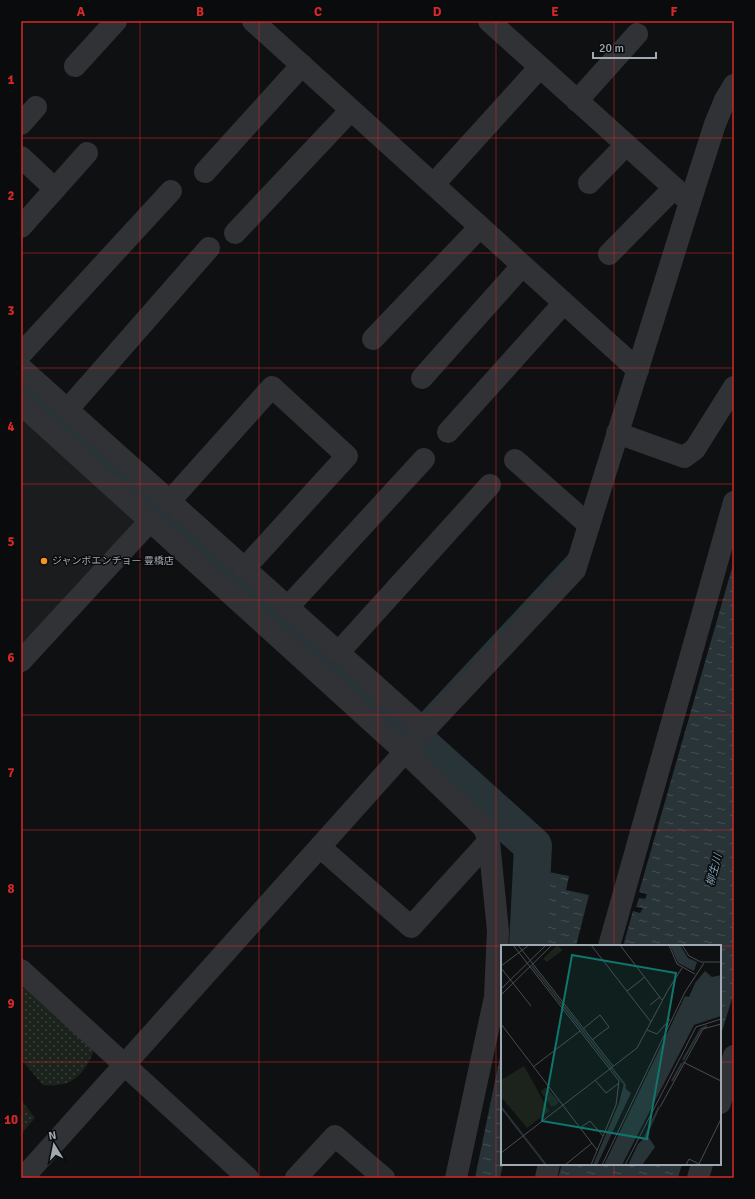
<svg xmlns="http://www.w3.org/2000/svg" width="755" height="1199" viewBox="0 0 755 1199" font-family="Signika,'Noto Sans JP',sans-serif">
  <defs>
    <pattern id="grass-dots" width="8" height="8" patternUnits="userSpaceOnUse"><rect width="8" height="8" fill="#1c231c"/><path d="M2 2h.1M6 6h.1" fill="none" stroke="#3a403b" stroke-width="1.8" stroke-linecap="round"/></pattern>
    <pattern id="water-ripples" width="26" height="14" patternUnits="userSpaceOnUse"><rect width="26" height="14" fill="#293439"/><path d="M2 4q2-2 4 0t4 0M15 11q2-2 4 0t4 0" fill="none" stroke="#454f53"/></pattern>
  </defs>
  <rect width="100%" height="100%" fill="#0f1011"/>
  <path fill="#1b1c1e" d="M21,412L142,523L21,654Z"/>
  <g fill="url(#grass-dots)">
    <path d="M21,988H27L95,1048C84,1075 73,1088 43,1085L21,1059Z"/>
    <path d="M21,1100L35,1118L21,1134Z"/>
  </g>
  <g fill="url(#water-ripples)">
    <path d="M734,561V992L720,1038V946H623L633,911L640,913L643,908L636,907L639,898L645,899L647,894L639,892Z"/>
    <path d="M526,833L545,847L543,871L569,876L566,890L589,895L576,946H516L515,843Z"/>
    <path d="M502,1047L503,1164L500,1178H475Z"/>
    <path d="M562,1164H682L678,1178H558Z"/>
  </g>
  <g fill="none" stroke-linecap="round" stroke-linejoin="round">
    <path stroke="#293439" stroke-width="6" d="M407,732L571,556"/>
    <path stroke="#293439" stroke-width="38" d="M21,384L533,846L528,946"/>
    <g stroke="#303236" stroke-width="22">
      <path d="M253,21L638,370"/>
      <path d="M489,21L690,202"/>
      <path d="M75,66L116,21"/>
      <path d="M577,101L637,34"/>
      <path d="M21,124L36,107"/>
      <path d="M21,157L55,189"/>
      <path d="M205,172L302,65"/>
      <path d="M589,183L626,145"/>
      <path d="M434,184L540,67"/>
      <path d="M21,227L87,153"/>
      <path d="M235,233L351,110"/>
      <path d="M609,254L674,188"/>
      <path d="M373,339L480,227"/>
      <path d="M21,354L171,191"/>
      <path d="M21,368L425,730"/>
      <path d="M422,378L522,266"/>
      <path d="M21,404L405,752L484,828L489,841L498,931L495,997L456,1178"/>
      <path d="M68,409L209,248"/>
      <path d="M448,432L563,304"/>
      <path d="M617,433L684,457L695,449L734,387"/>
      <path d="M515,460L589,525"/>
      <path d="M169,502L272,387L347,456L244,569"/>
      <path d="M287,608L424,459"/>
      <path d="M338,653L490,485"/>
      <path d="M21,661L150,521"/>
      <path d="M320,847L411,927L489,841"/>
      <path d="M609,946L734,502"/>
      <path d="M21,970L248,1178"/>
      <path d="M720,1103L734,1056"/>
      <path d="M23,1178L420,735L575,570L690,202L715,124L725,100L734,85"/>
      <path d="M296,1178L335,1136L384,1178"/>
      <path d="M546,1178L549,1164"/>
      <path d="M698,1178L702,1164"/>
    </g>
  </g>
  <path fill="none" stroke="#d62828" stroke-width="1" stroke-opacity="0.55" d="M140,21V1178M259,21V1178M378,21V1178M496,21V1178M614,21V946M21,138H734M21,253H734M21,368H734M21,484H734M21,600H734M21,715H734M21,830H734M21,946H502M502,946H720M720,946H734M21,1062H502M720,1062H734M614,1164V1178"/>
  <circle fill="#f79521" stroke="#0a0b0c" stroke-width="1.5" cx="44" cy="561" r="4"/>
  <g text-anchor="middle" dominant-baseline="central" stroke-width="3" stroke-linejoin="round" paint-order="stroke">
    <g font-size="10" fill="#a0a8b2" stroke="#0a0b0c" text-anchor="start">
      <text x="52" y="561">ジャンボエンチョー 豊橋店</text>
    </g>
    <g font-size="11" font-style="italic" fill="#759bb0" stroke="#0a0b0c">
      <text transform="translate(714 870) rotate(-75)">柳生川</text>
    </g>
  </g>
  <g transform="translate(501 945)">
    <rect width="220" height="220" fill="#0f1011"/>
    <path d="M56,0L62,5L46,17L42,14ZM23,121L48,166L26,183L0,152V135ZM45,142L58,157L54,161H50L46,155L48,148L43,152L40,146Z" fill="#1c231c"/>
    <path d="M169,0H179L187,13L196,17L193,26L177,18ZM204,26L211,32L220,30V71L193,80L121,220H103L184,51L188,52L194,38ZM123,138L125,144L130,148L96,220H92L118,158ZM146,190L154,202L141,220H127L137,199Z" fill="#293439"/>
    <path fill="none" stroke="#293439" stroke-width="2" d="M31,21L124,140L123,145M182,115L200,84L206,81M171,136L181,118M0,162L45,220M144,192L158,162"/>
    <path fill="none" stroke="#494d51" stroke-width="1" d="M12,0L118,136L115,160L90,220M17,0L112,121M90,0L150,77M119,0L161,55M168,0L176,19L194,29M181,0L188,11L200,17H220M0,21L28,0M0,23L30,61M0,44L45,0M126,46L144,32M0,50L51,0M149,60L159,52M0,79L96,205M82,84L99,70L108,82L91,95M146,85L156,89L169,74M182,117L220,136M32,122L79,86M94,135L105,148L118,138M159,162L202,84L220,79M79,183L89,176L102,191M0,208L136,103L167,45L181,23M198,219L220,174M64,220L91,198M101,220L184,47L203,18M124,220L195,82L220,74M185,220L188,214L200,220"/>
    <path fill="#0f766e" fill-opacity="0.15" stroke="#0f766e" stroke-width="2" d="M71,10L175,28L146,194L41,176Z"/>
    <rect width="220" height="220" fill="none" stroke="#a0a8b2" stroke-width="2"/>
  </g>
  <rect width="755" height="1199" fill="none" stroke="#0a0b0c" stroke-width="44"/>
  <g transform="translate(54 1145) rotate(350)" stroke="#0a0b0c" stroke-width="3" paint-order="stroke">
  <path d="M0-3L7 15L0 10L-7 15Z" fill="#a0a8b2"/>
  <text y="-6" font-size="11" font-weight="bold" text-anchor="middle" fill="#a0a8b2">N</text>
  </g>
  <path d="M593 52v6h63v-6" fill="none" stroke="#a0a8b2" stroke-width="2"/>
  <text x="599" y="52" font-size="12" fill="#a0a8b2" stroke="#0a0b0c" stroke-width="3" paint-order="stroke">20 m</text>
  <rect x="22" y="22" width="711" height="1155" fill="none" stroke="#d62828" stroke-width="1.5"/>
  <g font-size="13" text-anchor="middle" font-weight="bold" fill="#d62828">
    <text x="81" y="16">A</text>
    <text x="200" y="16">B</text>
    <text x="318" y="16">C</text>
    <text x="437" y="16">D</text>
    <text x="555" y="16">E</text>
    <text x="674" y="16">F</text>
    <text x="11" y="84">1</text>
    <text x="11" y="200">2</text>
    <text x="11" y="315">3</text>
    <text x="11" y="431">4</text>
    <text x="11" y="546">5</text>
    <text x="11" y="662">6</text>
    <text x="11" y="777">7</text>
    <text x="11" y="893">8</text>
    <text x="11" y="1008">9</text>
    <text x="11" y="1124">10</text>
  </g>
</svg>
